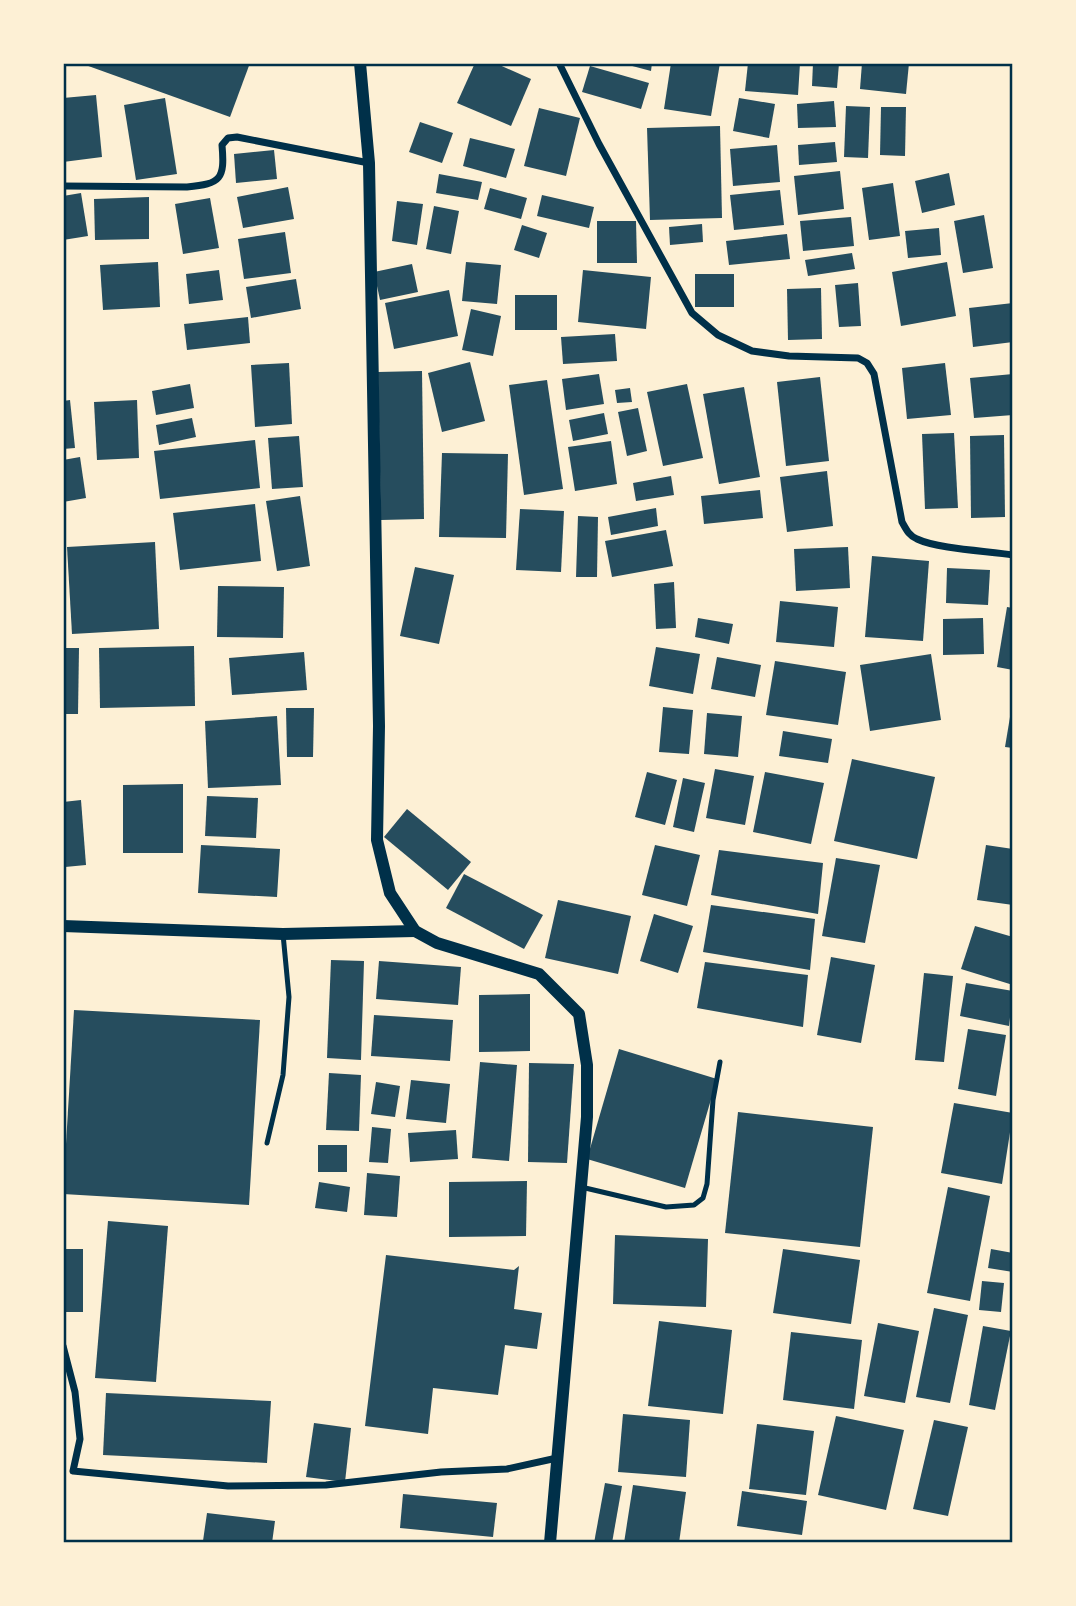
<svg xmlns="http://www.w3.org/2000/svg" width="1076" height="1606" viewBox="0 0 1076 1606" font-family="'DejaVu Sans',sans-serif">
  <rect width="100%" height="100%" fill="#fdf0d5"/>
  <g fill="#264d5e">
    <path d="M80,63H250L230,117Z"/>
    <path d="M475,63H495L531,79L511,126L457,103Z"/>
    <path d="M621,63H652L651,71Z"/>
    <path d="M671,63H720L711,116L664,109Z"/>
    <path d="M748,63H800L798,95L745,91Z"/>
    <path d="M813,63H839L837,88L812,86Z"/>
    <path d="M862,63H909L906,94L860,89Z"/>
    <path d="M590,66L649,83L641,109L582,92Z"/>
    <path d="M96,95L102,157L63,162V98Z"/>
    <path d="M165,98L177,174L136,180L124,105Z"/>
    <path d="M739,98L775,104L769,138L733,131Z"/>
    <path d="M834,101L836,127L798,128L797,104Z"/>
    <path d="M846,106L870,107L868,158L844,157Z"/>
    <path d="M881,107H906L905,156L880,155Z"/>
    <path d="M539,108L580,118L566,176L524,166Z"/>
    <path d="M420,122L453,133L442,163L409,152Z"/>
    <path d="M720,126L722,218L650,220L647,128Z"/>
    <path d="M470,138L515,149L506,178L463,166Z"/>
    <path d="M835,142L837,162L799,165L798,145Z"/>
    <path d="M777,145L780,182L733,186L730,149Z"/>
    <path d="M274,150L277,179L236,183L234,154Z"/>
    <path d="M840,171L844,209L798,215L794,176Z"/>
    <path d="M949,173L955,205L922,213L915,181Z"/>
    <path d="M439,174L482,182L478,200L436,193Z"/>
    <path d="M893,183L900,236L869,240L862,188Z"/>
    <path d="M288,187L294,219L243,228L237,197Z"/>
    <path d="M490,188L527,198L521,219L484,209Z"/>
    <path d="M780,190L784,225L734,230L730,195Z"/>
    <path d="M81,193L88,236L63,240V196Z"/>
    <path d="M542,195L594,207L589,228L537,216Z"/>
    <path d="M149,197V239L95,240L94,199Z"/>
    <path d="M210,198L219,248L183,254L175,204Z"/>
    <path d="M397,201L423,204L417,245L392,241Z"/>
    <path d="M434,206L459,211L451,254L426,249Z"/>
    <path d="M984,215L993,268L963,273L954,221Z"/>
    <path d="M851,217L854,246L803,251L800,221Z"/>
    <path d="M597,221H636L637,263H597Z"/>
    <path d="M702,224L703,242L670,245L669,227Z"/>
    <path d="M522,225L547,233L539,258L514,250Z"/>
    <path d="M939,228L941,255L908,258L905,231Z"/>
    <path d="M285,232L291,273L244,279L238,239Z"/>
    <path d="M787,234L790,259L729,265L726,241Z"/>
    <path d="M852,253L855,269L808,276L805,260Z"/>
    <path d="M158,262L160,307L103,310L100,265Z"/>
    <path d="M466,262L501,265L497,304L462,301Z"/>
    <path d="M947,262L956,316L901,326L892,272Z"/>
    <path d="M412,264L418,292L380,300L374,272Z"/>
    <path d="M219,270L223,300L189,304L186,274Z"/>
    <path d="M583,270L651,277L646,329L578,322Z"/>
    <rect x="695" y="274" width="39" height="33"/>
    <path d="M296,279L301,309L251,318L246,287Z"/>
    <path d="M858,283L861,326L839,327L835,285Z"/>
    <path d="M821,288L822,339L788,340L787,289Z"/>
    <path d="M449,290L458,336L394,349L385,303Z"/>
    <rect x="515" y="295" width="42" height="35"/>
    <path d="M1013,303V342L973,347L969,308Z"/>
    <path d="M471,309L501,316L493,356L462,350Z"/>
    <path d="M248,317L250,343L187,350L184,324Z"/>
    <path d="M615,334L617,361L563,364L561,337Z"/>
    <path d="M470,362L485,421L442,432L428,373Z"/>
    <path d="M289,363L292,424L255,427L251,365Z"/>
    <path d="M945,363L951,415L907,419L902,368Z"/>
    <path d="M422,371L424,519L381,520L378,372Z"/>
    <path d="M599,374L604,404L566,410L562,379Z"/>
    <path d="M1013,374V415L974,418L970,378Z"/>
    <path d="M820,377L829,461L786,466L777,382Z"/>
    <path d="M547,380L563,489L524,495L509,385Z"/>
    <path d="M190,384L194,408L156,415L152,391Z"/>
    <path d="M687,384L703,458L663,466L647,392Z"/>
    <path d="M744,387L760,477L719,484L703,394Z"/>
    <path d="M630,388L632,402L617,403L615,390Z"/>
    <path d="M70,400L75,448L63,449V401Z"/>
    <path d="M137,400L139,458L97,460L94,402Z"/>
    <path d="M638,408L647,451L627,456L618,412Z"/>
    <path d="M604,413L608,434L573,441L569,420Z"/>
    <path d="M192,418L196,437L159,445L156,425Z"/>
    <path d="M954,433L958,508L925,509L922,434Z"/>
    <path d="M1004,435L1005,517L971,518L970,436Z"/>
    <path d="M299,436L303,487L272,489L268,438Z"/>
    <path d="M255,440L260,488L160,499L154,451Z"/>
    <path d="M611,441L617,484L575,491L568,447Z"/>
    <path d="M442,453L508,454L506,538L439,537Z"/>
    <path d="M80,457L86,498L63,502V460Z"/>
    <path d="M827,471L833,526L787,532L780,477Z"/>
    <path d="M671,476L674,495L636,501L633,483Z"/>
    <path d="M760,490L763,518L704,524L701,496Z"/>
    <path d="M300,496L310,566L277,571L266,501Z"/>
    <path d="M255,504L261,561L180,570L173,513Z"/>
    <path d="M656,508L658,526L611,535L608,517Z"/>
    <path d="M520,509L564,511L561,572L516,570Z"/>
    <path d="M578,516L598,517L597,577H576Z"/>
    <path d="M666,530L673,566L612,577L605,541Z"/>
    <path d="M155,542L159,629L72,634L67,547Z"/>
    <path d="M848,547L850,588L796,591L794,549Z"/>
    <path d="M872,556L929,561L923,641L865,637Z"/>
    <path d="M415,567L454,575L439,644L400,636Z"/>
    <path d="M947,568L990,570L988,605L946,603Z"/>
    <path d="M674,582L676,628L656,629L654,584Z"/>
    <path d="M218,586L284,587L283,638L217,637Z"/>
    <path d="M780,601L838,607L834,647L776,642Z"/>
    <path d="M1007,607L1013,608V670L997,667Z"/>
    <path d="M698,618L733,624L729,644L695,637Z"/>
    <path d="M983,618L984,654L943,655V619Z"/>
    <path d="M194,646L195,706L100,708L99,648Z"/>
    <path d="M656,647L700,654L693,694L649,686Z"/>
    <path d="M63,648H79L78,714H63Z"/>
    <path d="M304,652L307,690L232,695L229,658Z"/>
    <path d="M931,654L941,720L870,731L860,665Z"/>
    <path d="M717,657L761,665L755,697L711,689Z"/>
    <path d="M775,661L846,672L838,725L766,715Z"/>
    <path d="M1012,705H1013V748L1005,747Z"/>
    <path d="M663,707L693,710L689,754L659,752Z"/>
    <path d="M286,708H314L313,757H287Z"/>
    <path d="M707,713L742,716L738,757L704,754Z"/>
    <path d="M277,716L281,785L208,788L205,721Z"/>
    <path d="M783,731L832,739L828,763L779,756Z"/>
    <path d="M852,759L935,777L917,859L834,841Z"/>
    <path d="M715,769L754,776L745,825L706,818Z"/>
    <path d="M647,772L677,780L665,825L635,817Z"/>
    <path d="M765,772L824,783L811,844L753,832Z"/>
    <path d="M683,778L705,783L694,832L673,827Z"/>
    <path d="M183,784V853H123V785Z"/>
    <path d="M207,796L258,798L256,838L205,836Z"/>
    <path d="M81,800L86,865L65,867L63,802Z"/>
    <path d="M407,809L471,862L448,890L384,837Z"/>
    <path d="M201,845L280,849L277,897L198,893Z"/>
    <path d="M655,845L700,855L687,906L642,895Z"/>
    <path d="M986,845L1013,849V905L977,900Z"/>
    <path d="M719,850L823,863L818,914L711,895Z"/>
    <path d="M836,858L880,865L865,943L822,936Z"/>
    <path d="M464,874L543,915L524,949L446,908Z"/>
    <path d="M558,900L631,916L618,974L545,958Z"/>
    <path d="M711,905L815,919L810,970L703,952Z"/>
    <path d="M654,914L693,926L678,973L640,961Z"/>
    <path d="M975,926L1013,937V985L961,969Z"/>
    <path d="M831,957L875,965L861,1043L817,1035Z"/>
    <path d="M331,960L364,961L361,1060L327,1058Z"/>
    <path d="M379,961L461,967L458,1005L376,999Z"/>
    <path d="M705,962L808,975L803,1027L697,1008Z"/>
    <path d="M924,973L953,976L944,1062L915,1060Z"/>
    <path d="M966,983L1013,991L1009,1026L960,1016Z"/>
    <path d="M530,994V1051L479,1052V995Z"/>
    <path d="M74,1010L260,1020L249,1205L63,1194Z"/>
    <path d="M374,1015L453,1020L450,1061L371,1056Z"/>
    <path d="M968,1029L1006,1035L996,1096L958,1089Z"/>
    <path d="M619,1049L717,1079L685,1188L587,1159Z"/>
    <path d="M480,1062L517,1065L509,1161L472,1158Z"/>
    <path d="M529,1063L574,1064L567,1163L528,1162Z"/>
    <path d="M329,1073L361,1075L359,1131L326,1130Z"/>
    <path d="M411,1080L450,1084L446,1123L406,1119Z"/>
    <path d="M376,1082L400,1086L395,1117L371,1114Z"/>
    <path d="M954,1103L1013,1113L1002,1184L941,1173Z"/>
    <path d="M738,1112L873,1127L860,1247L725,1233Z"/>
    <path d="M372,1127L391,1129L388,1163L369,1162Z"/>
    <path d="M456,1130L458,1159L410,1162L408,1133Z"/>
    <rect x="318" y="1145" width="29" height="27"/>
    <path d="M367,1173L400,1176L397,1217L364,1215Z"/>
    <path d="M527,1181L526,1236L449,1237V1182Z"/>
    <path d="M319,1182L350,1187L347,1212L315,1208Z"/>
    <path d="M948,1187L990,1196L970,1301L927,1293Z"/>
    <path d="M108,1221L168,1226L156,1382L95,1378Z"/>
    <path d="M615,1235L708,1239L706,1307L613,1304Z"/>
    <rect x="63" y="1249" width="20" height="63"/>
    <path d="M783,1249L860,1260L851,1324L773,1313Z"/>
    <path d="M991,1249L1013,1253V1272L988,1268Z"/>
    <path d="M386,1255L514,1270L519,1266L514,1309L542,1313L537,1349L505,1345L498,1395L433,1388L428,1434L365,1426Z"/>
    <path d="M982,1281L1004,1283L1001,1312L979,1310Z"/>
    <path d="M934,1308L968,1315L950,1403L916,1397Z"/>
    <path d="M659,1321L732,1330L723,1414L648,1406Z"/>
    <path d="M878,1323L919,1331L905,1403L864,1396Z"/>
    <path d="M983,1326L1011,1331L995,1410L969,1405Z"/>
    <path d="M791,1332L862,1340L854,1409L783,1400Z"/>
    <path d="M106,1393L271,1401L267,1463L103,1455Z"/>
    <path d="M623,1414L690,1420L686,1477L618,1472Z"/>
    <path d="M836,1416L904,1430L886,1510L818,1495Z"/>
    <path d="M934,1420L968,1427L948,1516L913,1509Z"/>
    <path d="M314,1423L351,1428L345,1482L306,1477Z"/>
    <path d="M757,1424L814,1431L806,1495L749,1489Z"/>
    <path d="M605,1483L622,1486L612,1543H594Z"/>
    <path d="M633,1485L686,1492L679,1543H624Z"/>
    <path d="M742,1491L807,1501L802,1535L737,1526Z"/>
    <path d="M403,1494L497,1503L493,1537L400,1528Z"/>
    <path d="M207,1513L275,1521L272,1543H192V1540L203,1541Z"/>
  </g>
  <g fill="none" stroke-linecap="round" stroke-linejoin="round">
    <g stroke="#003049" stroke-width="5">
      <path d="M267,1143L283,1075L289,997L283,934"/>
      <path d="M581,1187L666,1207L694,1205L703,1198L707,1184L713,1100L720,1062"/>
    </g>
    <g stroke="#003049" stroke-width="7">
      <path d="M559,63L599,144L692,313L718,335L752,351L789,356L858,358L867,363L874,374L902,522C906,529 909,536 917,539C938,549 988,551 1013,555"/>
      <path d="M63,186L187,187C221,184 225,179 222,145L228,138L237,137L369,163"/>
      <path d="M63,1346L75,1392L80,1439L73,1471L228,1486L326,1485L441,1472L507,1469L557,1458"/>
    </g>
    <g stroke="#003049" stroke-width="12">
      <path d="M360,63L369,163L379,726L377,840L390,893L415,931L437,943L539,974L579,1014L587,1065V1117L550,1543"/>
      <path d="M63,926L283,934L415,931"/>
    </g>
  </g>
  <rect width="1076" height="1606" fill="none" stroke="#fdf0d5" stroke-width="130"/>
  <rect x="65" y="65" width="946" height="1476" fill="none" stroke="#003049" stroke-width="2.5"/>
</svg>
